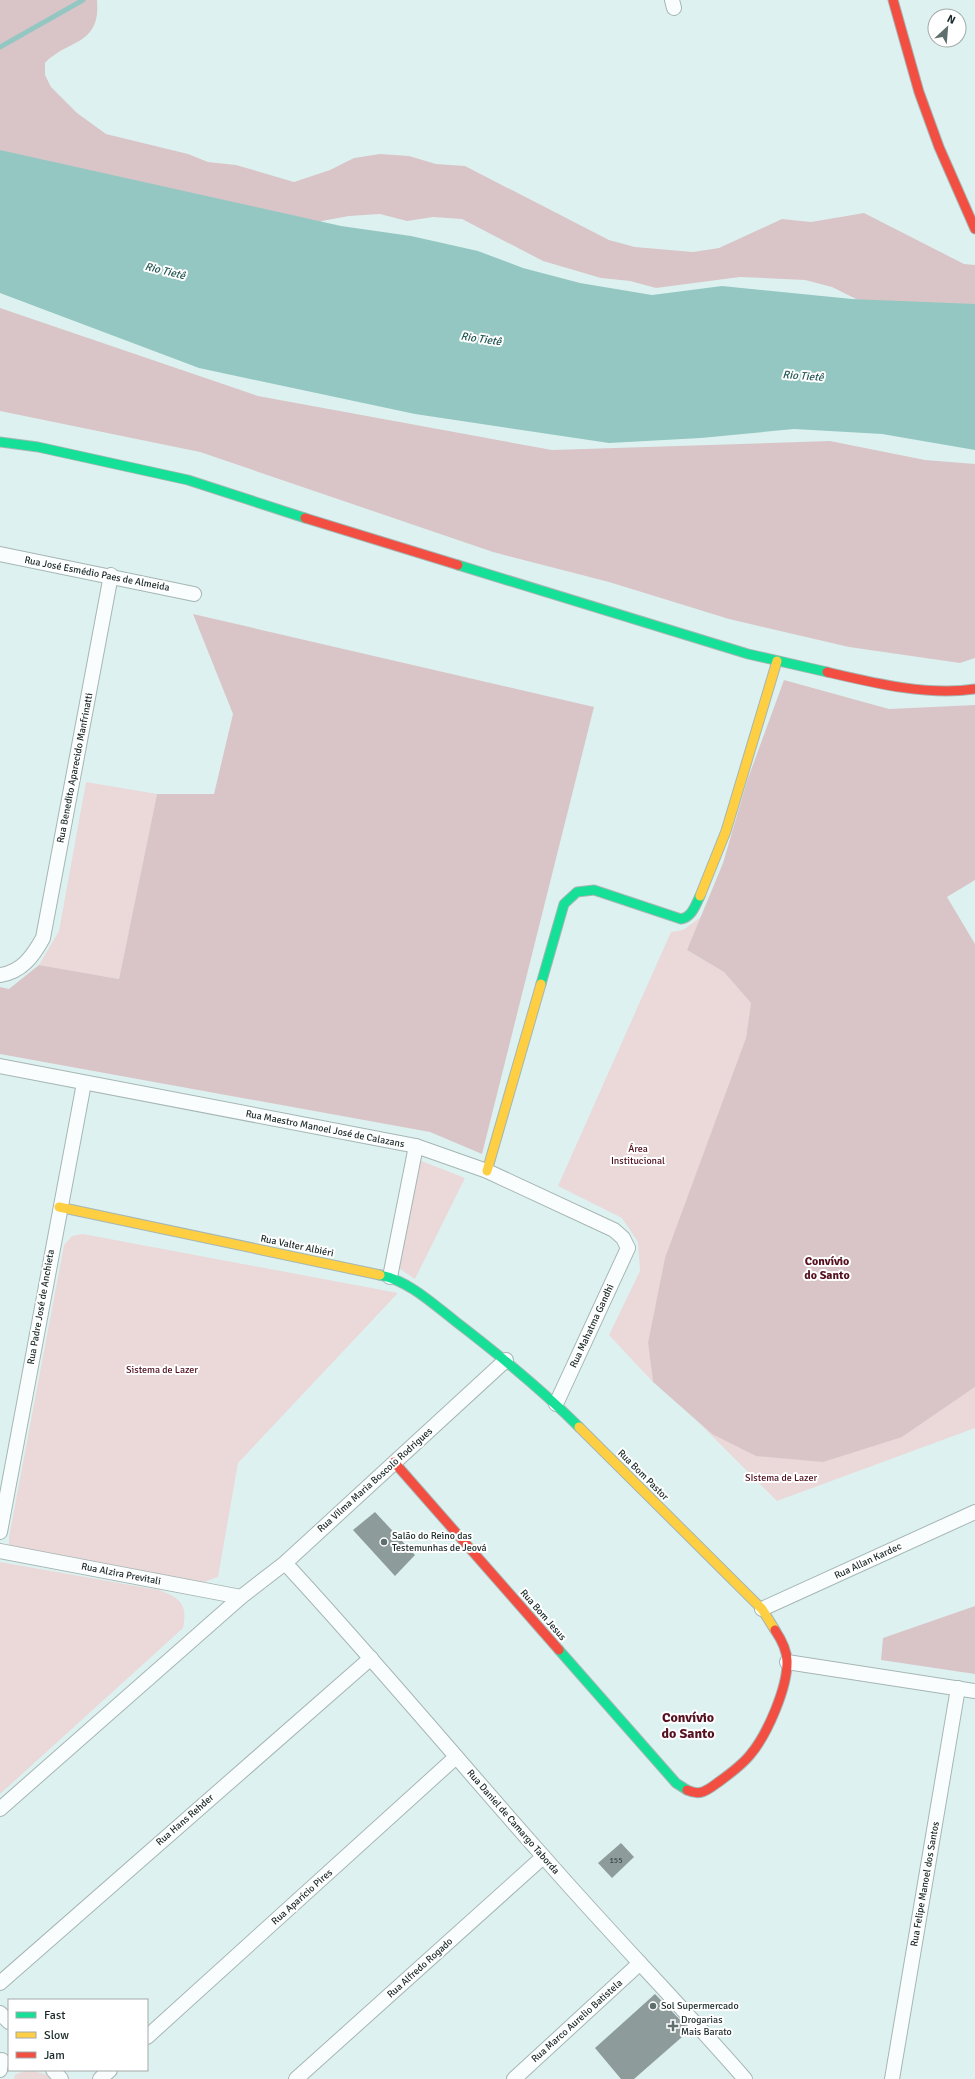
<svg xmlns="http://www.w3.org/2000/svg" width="975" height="2079" viewBox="0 0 975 2079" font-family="Signika,sans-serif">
  <rect width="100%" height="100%" fill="#ddf2f0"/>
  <g fill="#ebd8d9">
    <path d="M86,782L157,794L119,979L39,965L59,931Z"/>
    <path d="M701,917L687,950L724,972L751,1003L746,1038L648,1343L653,1382L609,1335L640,1271L638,1242L622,1218L558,1186L671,932L683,930Z"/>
    <path d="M419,1160L465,1178L415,1279L397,1267Z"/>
    <path d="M83,1234L398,1293L238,1463L218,1577L198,1584L15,1547L9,1545V1537L64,1245L72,1236Z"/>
    <path d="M975,1387V1428L777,1501L695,1419L712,1434L902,1437Z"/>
    <path d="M0,1562L159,1590C180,1598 188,1604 183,1628L0,1794Z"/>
    <path d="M34,2071L47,2075L51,2079H14L15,2075L22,2072Z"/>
  </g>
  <g fill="#d9c5c7">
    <path d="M0,0H97C101,46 68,39 45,63V75L51,87L77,113L106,134L188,154L208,162L236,165L294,182L330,170L354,158L380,154L409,156L436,164L465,166L609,240L635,247L693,252L719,248L782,219L811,222L864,213L964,264L975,265V322L856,299L832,287L805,280L740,277L656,288L630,281L601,278L543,261L462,219L433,217L407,221L380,214L349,216L322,221L291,235L0,156Z"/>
    <path d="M0,308L258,396L552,450L830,441L925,460L975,464V658L960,663L849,647L729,619L609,582L493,552L200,452L0,411Z"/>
    <path d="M193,614L594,707L482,1154L430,1132L0,1054V987L9,989L39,965L119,979L157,794H214L233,714Z"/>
    <path d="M784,680L889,709L975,705V880L947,897L975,944V1387L902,1437L823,1462L756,1456L712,1434L653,1382L648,1343L665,1258L746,1038L751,1003L724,972L687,950L723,863L747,781Z"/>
    <path d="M975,1606V1674L881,1660L883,1638Z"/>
  </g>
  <path fill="#95c7c2" d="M0,150L341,226L411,236L478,251L523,268L580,283L652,295L722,286L852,299L975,304V450L882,434L794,429L701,438L609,443L415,414L199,368L0,293Z"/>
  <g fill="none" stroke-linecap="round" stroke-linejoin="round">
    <path stroke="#95c7c2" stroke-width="5" d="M0,47L83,0"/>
  </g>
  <g fill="#8d9c9b">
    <path d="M375,1512L415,1555L395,1576L353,1530Z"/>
    <path d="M621,1843L634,1857L612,1878L598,1863Z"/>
    <path d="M655,1994L690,2030L634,2079H621L595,2048Z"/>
  </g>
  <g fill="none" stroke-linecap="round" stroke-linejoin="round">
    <defs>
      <g id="street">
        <path d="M672,0L674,8"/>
        <path d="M0,554L194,594"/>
        <path d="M0,975C22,972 33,956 43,938L111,575"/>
        <path d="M0,1066L416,1146L487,1171L614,1230L623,1238L628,1248L556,1404"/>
        <path d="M390,1277L416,1146"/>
        <path d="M0,1532L84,1083"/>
        <path d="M0,1551L241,1597"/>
        <path d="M285,1563C373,1658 456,1758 542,1855C608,1931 679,2003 745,2079"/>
        <path d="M762,1609L975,1512"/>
        <path d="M787,1662L975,1691"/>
        <path d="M0,1809L241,1597L285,1563L506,1360"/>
        <path d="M0,1983L371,1658"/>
        <path d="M0,2013L9,2022"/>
        <path d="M147,2037L456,1757"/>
        <path d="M0,2070L2,2060"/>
        <path d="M53,2070L61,2079"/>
        <path d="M100,2079L110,2070"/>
        <path d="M296,2079L543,1857"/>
        <path d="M514,2079L640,1963"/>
        <path d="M892,2079L958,1688"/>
      </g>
      <g id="fast">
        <path d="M0,442L38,447L188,480L305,518"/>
        <path d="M458,565L748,654L827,672"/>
        <path d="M541,984L564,904L577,892L594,890L681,919C692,917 695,906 700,896"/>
        <path d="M380,1275C409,1281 432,1303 455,1321C498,1354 540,1388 579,1427"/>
        <path d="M559,1650L676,1783L687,1790"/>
      </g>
      <g id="slow">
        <path d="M700,896L726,831L777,661"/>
        <path d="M487,1171L541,984"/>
        <path d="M59,1207L380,1275"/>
        <path d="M579,1427L762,1609L775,1630"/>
      </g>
      <g id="jam">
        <path d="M893,0L919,92L939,147L975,229"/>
        <path d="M305,518L458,565"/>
        <path d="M827,672C874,683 927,696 975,689"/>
        <path d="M394,1462L559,1650"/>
        <path d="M687,1790C701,1797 709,1789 720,1781C731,1773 742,1765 750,1755C767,1735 788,1687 787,1661C787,1650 781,1639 775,1630"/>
      </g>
    </defs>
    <use href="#street" stroke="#a5b6b4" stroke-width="16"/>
    <use href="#fast" stroke="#a5b6b4" stroke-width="11"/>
    <use href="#slow" stroke="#a5b6b4" stroke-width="11"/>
    <use href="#jam" stroke="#a5b6b4" stroke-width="11"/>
    <use href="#street" stroke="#fafdfd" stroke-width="14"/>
    <use href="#fast" stroke="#16e098" stroke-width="9"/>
    <use href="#slow" stroke="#ffcf43" stroke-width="9"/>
    <use href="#jam" stroke="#f24e42" stroke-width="9"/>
  </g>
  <g fill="#5f6f6e" stroke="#fff" stroke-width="1.5">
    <circle cx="384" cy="1542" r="4"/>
    <circle cx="653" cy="2006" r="4"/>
    <path d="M671 2020h4v4h4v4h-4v4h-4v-4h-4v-4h4z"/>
  </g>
  <g text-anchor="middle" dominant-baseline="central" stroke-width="4" stroke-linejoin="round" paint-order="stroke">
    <g font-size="8" fill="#384645">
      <text x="616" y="1860">155</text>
    </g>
    <g font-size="10" fill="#1b2928" stroke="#fff">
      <text transform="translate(97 574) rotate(11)">Rua José Esmédio Paes de Almeida</text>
      <text transform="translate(75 768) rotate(-79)">Rua Benedito Aparecido Manfrinatti</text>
      <text transform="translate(325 1129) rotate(11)">Rua Maestro Manoel José de Calazans</text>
      <text transform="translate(297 1246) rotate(12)">Rua Valter Albiéri</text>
      <text transform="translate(41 1307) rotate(-80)">Rua Padre José de Anchieta</text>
      <text transform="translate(592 1326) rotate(-65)">Rua Mahatma Gandhi</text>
      <text transform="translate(643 1475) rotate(45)">Rua Bom Pastor</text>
      <text transform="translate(375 1480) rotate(-42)">Rua Vilma Maria Boscolo Rodrigues</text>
      <text transform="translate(868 1561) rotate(-25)">Rua Allan Kardec</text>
      <text transform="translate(121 1574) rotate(11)">Rua Alzira Previtali</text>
      <text transform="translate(543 1615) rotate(49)">Rua Bom Jesus</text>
      <text transform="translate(185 1820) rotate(-41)">Rua Hans Rehder</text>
      <text transform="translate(513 1822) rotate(49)">Rua Daniel de Camargo Taborda</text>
      <text transform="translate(925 1884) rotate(-80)">Rua Felipe Manoel dos Santos</text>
      <text transform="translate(302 1897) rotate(-42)">Rua Aparício Pires</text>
      <text transform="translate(420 1968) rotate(-42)">Rua Alfredo Rogado</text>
      <text transform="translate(577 2021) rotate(-42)">Rua Marco Aurelio Batistela</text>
    </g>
    <g font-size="10" fill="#4f0f1d" stroke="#fff">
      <text x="638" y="1149">Área<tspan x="638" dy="12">Institucional</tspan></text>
      <text x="162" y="1370">Sistema de Lazer</text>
      <text x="781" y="1478">SIstema de Lazer</text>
    </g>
    <g font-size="10" fill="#1b2928" stroke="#fff" text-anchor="start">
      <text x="392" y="1536">Salão do Reino das<tspan x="392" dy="12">Testemunhas de Jeová</tspan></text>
      <text x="661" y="2006">Sol Supermercado</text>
      <text x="681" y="2020">Drogarias<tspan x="681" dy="12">Mais Barato</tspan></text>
    </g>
    <g font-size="11" font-style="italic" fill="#225753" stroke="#fff">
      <text transform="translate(165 271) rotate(14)">Rio Tietê</text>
      <text transform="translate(481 339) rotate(8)">Rio Tietê</text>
      <text transform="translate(803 376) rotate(4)">Rio Tietê</text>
    </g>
    <g font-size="12" font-weight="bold" fill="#561120" stroke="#fff">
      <text x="827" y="1261">Convívio<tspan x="827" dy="14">do Santo</tspan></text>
    </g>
    <g font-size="14" font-weight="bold" fill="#561120" stroke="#fff">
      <text x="688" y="1717">Convívio<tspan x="688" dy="16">do Santo</tspan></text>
    </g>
  </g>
  <rect x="8" y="1999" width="140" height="72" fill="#ffffff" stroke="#a4a9a9"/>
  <rect x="16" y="2012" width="20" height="6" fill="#16e098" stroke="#a4a9a9"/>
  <text x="44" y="2019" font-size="12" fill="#1b2928">Fast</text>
  <rect x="16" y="2032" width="20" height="6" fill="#ffcf43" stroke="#a4a9a9"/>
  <text x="44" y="2039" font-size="12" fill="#1b2928">Slow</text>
  <rect x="16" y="2052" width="20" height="6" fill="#f24e42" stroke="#a4a9a9"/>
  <text x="44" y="2059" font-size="12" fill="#1b2928">Jam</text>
  <g transform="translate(947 28) rotate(26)"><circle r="19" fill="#ffffff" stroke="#a4a9a9"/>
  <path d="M0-3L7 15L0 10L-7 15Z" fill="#5f6f6e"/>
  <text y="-6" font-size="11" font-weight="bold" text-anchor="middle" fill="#1b2928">N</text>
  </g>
</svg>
